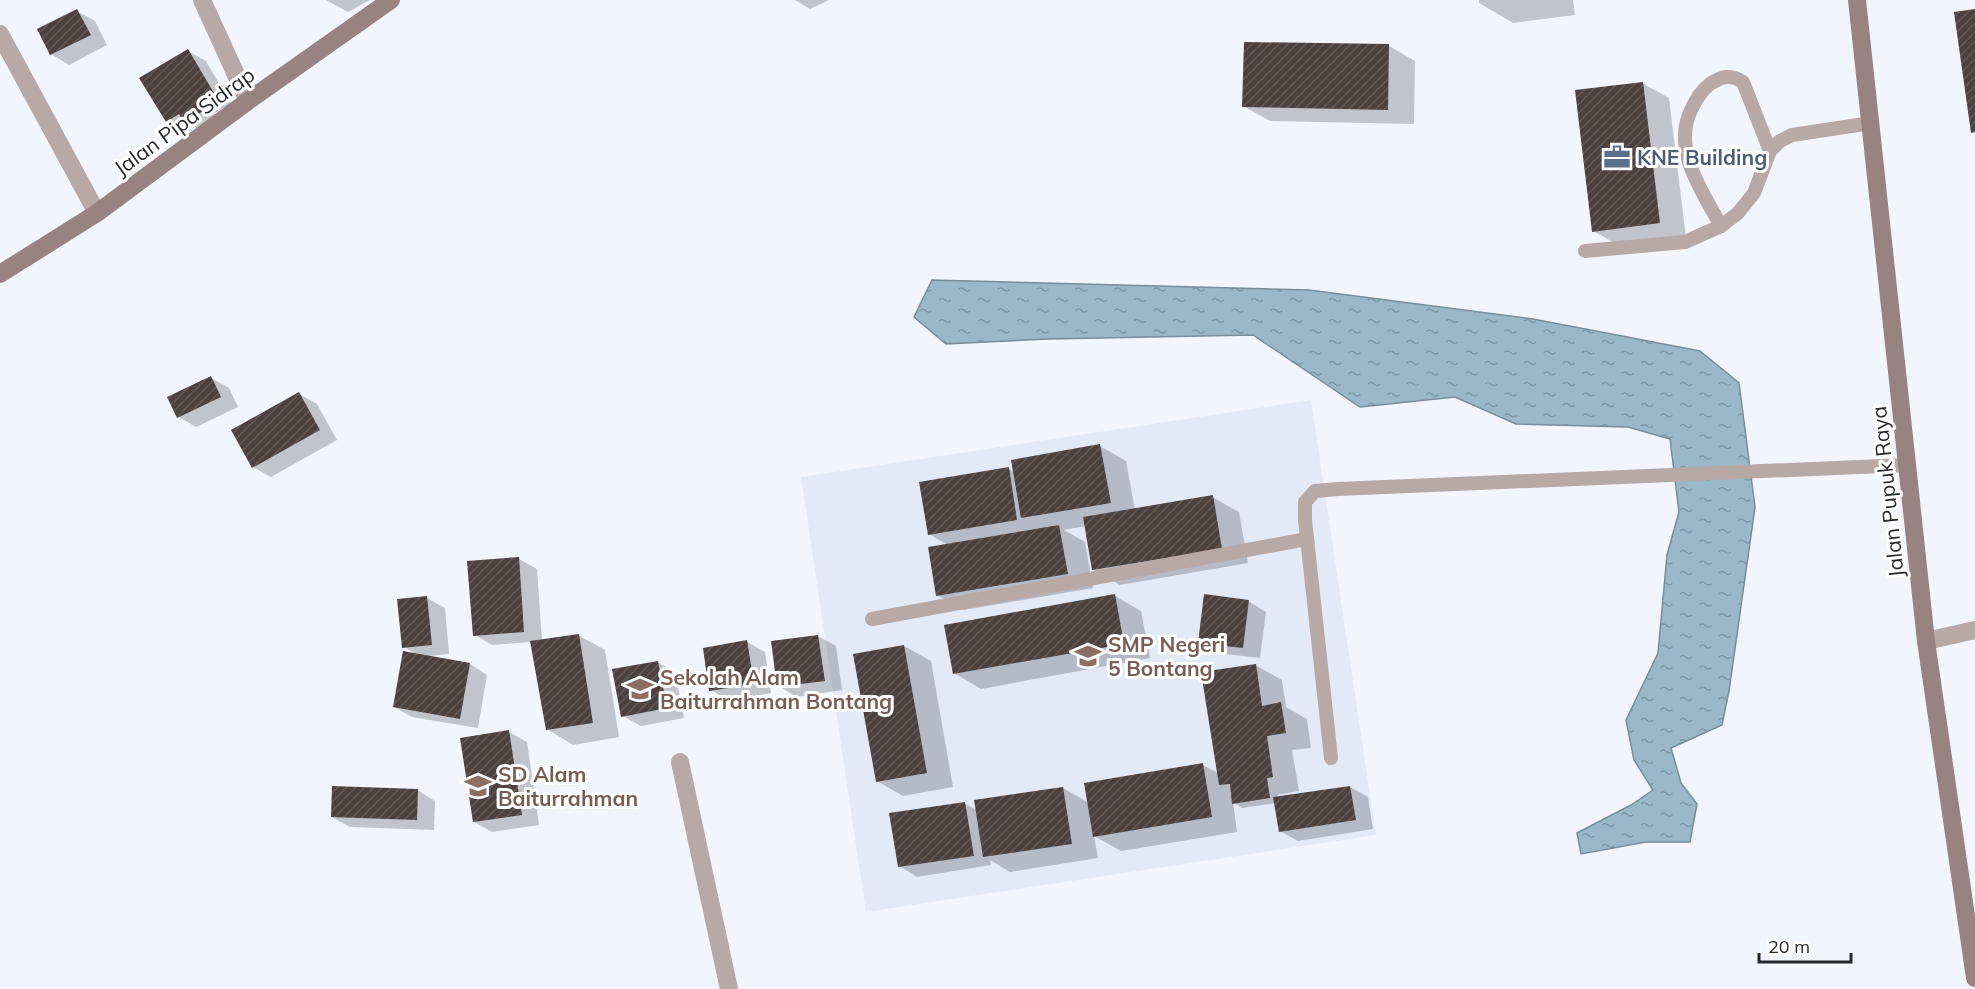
<svg xmlns="http://www.w3.org/2000/svg" width="1975" height="989" viewBox="0 0 1975 989" font-family="Mulish,sans-serif">
  <defs>
    <pattern id="water-ripples" width="26" height="14" patternUnits="userSpaceOnUse" patternTransform="scale(1.5)"><rect width="26" height="14" fill="#9ab8ca"/><path d="M2 4q2-2 4 0t4 0M15 11q2-2 4 0t4 0" fill="none" stroke="#7e96a4"/></pattern>
    <pattern id="building-hatch" width="6" height="6" patternUnits="userSpaceOnUse" patternTransform="scale(1.5)"><rect width="6" height="6" fill="#4c413e"/><path d="M-1 1l2-2M0 6l6-6M5 7l2-2" fill="none" stroke="#635a58"/></pattern>
  </defs>
  <rect width="100%" height="100%" fill="#f2f5fe"/>
  <path fill="#e4e9f8" d="M1311,400L1376,835L866,912L801,477Z"/>
  <path fill="url(#water-ripples)" stroke="#788d9b" stroke-width="1.5" d="M932,280L1309,290L1533,319L1700,351L1739,383L1755,507L1729,691L1722,725L1671,748L1681,783L1697,804L1690,842H1646L1581,854L1577,833L1631,805L1653,790L1634,760L1626,720L1658,653L1667,555L1679,512L1670,439L1628,427L1516,424L1455,397L1360,407L1253,335L1048,339L946,344L914,317Z"/>
  <g fill="#0003">
    <path d="M326,0H370L348,12Z"/>
    <path d="M795,0H829L810,9Z"/>
    <path d="M1479,0H1573L1575,15L1513,23L1479,3Z"/>
    <path d="M77,11L95,21L107,45L69,65L51,54Z"/>
    <path d="M1389,46L1415,61L1414,124L1270,121L1243,106Z"/>
    <path d="M188,51L206,61L231,104L214,113L220,122L203,132L193,126L184,131L167,121Z"/>
    <path d="M1642,83L1669,98L1686,238L1620,246L1593,231Z"/>
    <path d="M211,378L229,388L238,407L196,427L179,417Z"/>
    <path d="M299,394L317,404L337,440L271,477L253,467Z"/>
    <path d="M1100,446L1126,461L1135,510L1212,497L1239,512L1248,563L1120,585L1093,570L1086,526L1064,530L1085,542L1093,588L964,610L937,595L948,545L929,534L1008,469L1015,472Z"/>
    <path d="M519,559L537,569L542,641L578,635L605,650L619,737L573,745L547,729L532,642L492,645L475,635Z"/>
    <path d="M1115,596L1141,611L1150,658L981,689L954,673Z"/>
    <path d="M427,598L445,608L449,654L429,656L470,664L487,675L478,728L412,717L394,707L418,655L404,647Z"/>
    <path d="M1248,601L1266,612L1260,658L1217,653L1199,643Z"/>
    <path d="M818,636L836,646L842,690L796,697L779,686Z"/>
    <path d="M747,642L765,652L771,693L729,701L711,690Z"/>
    <path d="M904,646L931,661L953,787L903,796L877,781Z"/>
    <path d="M657,662L675,672L684,718L641,726L623,716Z"/>
    <path d="M1255,665L1282,680L1286,707L1307,719L1311,748L1292,750L1299,791L1277,795L1278,798L1350,787L1368,797L1373,829L1298,841L1280,831L1276,803L1242,808L1233,802L1237,832L1121,851L1094,836L1098,858L1010,872L990,860L991,865L917,877L899,866L965,804L977,810L1063,788L1089,803L1203,765L1218,773Z"/>
    <path d="M509,732L527,742L539,825L492,832L474,822Z"/>
    <path d="M417,790L435,801L434,830L350,827L332,817Z"/>
  </g>
  <g fill="url(#building-hatch)">
    <path d="M77,9L91,35L50,55L37,29Z"/>
    <path d="M1975,9V132L1971,133L1954,12Z"/>
    <path d="M1244,42L1389,44L1388,110L1242,107Z"/>
    <path d="M188,49L214,93L198,103L203,111L184,123L179,114L166,122L139,78Z"/>
    <path d="M1643,82L1660,223L1592,232L1575,90Z"/>
    <path d="M211,376L221,397L177,418L167,397Z"/>
    <path d="M299,392L320,430L252,468L231,430Z"/>
    <path d="M1100,444L1111,503L1021,518L1011,460Z"/>
    <path d="M1009,467L1017,520L928,535L919,482Z"/>
    <path d="M1213,495L1222,549L1092,570L1083,517Z"/>
    <path d="M1059,525L1068,574L936,596L928,547Z"/>
    <path d="M519,557L524,632L473,636L467,561Z"/>
    <path d="M1115,594L1124,644L953,674L944,625Z"/>
    <path d="M1204,594L1249,600L1243,648L1198,643Z"/>
    <path d="M427,596L432,645L402,648L397,599Z"/>
    <path d="M579,634L593,723L546,730L530,641Z"/>
    <path d="M818,635L825,681L777,687L771,641Z"/>
    <path d="M747,640L754,684L709,691L703,648Z"/>
    <path d="M904,645L927,773L876,782L853,654Z"/>
    <path d="M403,651L470,663L460,719L393,707Z"/>
    <path d="M658,661L667,708L621,717L612,669Z"/>
    <path d="M1256,664L1262,706L1281,702L1286,733L1267,736L1273,777L1267,778L1270,798L1232,804L1230,784L1219,785L1201,672Z"/>
    <path d="M509,730L522,815L473,822L460,738Z"/>
    <path d="M1203,763L1212,817L1093,837L1084,783Z"/>
    <path d="M332,786L418,789L417,820L331,817Z"/>
    <path d="M1350,786L1356,820L1279,832L1273,797Z"/>
    <path d="M1063,787L1072,844L983,857L974,800Z"/>
    <path d="M965,802L974,856L898,867L889,813Z"/>
  </g>
  <g fill="none" stroke-linecap="round" stroke-linejoin="round">
    <g stroke="#b8a8a6" stroke-width="14">
      <path d="M1721,226C1702,191 1672,150 1691,110C1695,101 1701,91 1710,84C1722,76 1731,74 1743,82L1770,151"/>
      <path d="M1585,251L1685,242L1721,226L1738,213L1754,193L1770,151L1780,141L1792,135L1871,123"/>
      <path d="M872,619L1307,539"/>
      <path d="M1331,758L1305,520V502L1315,491L1338,489L1906,465"/>
    </g>
    <g stroke="#b8a8a6" stroke-width="18">
      <path d="M202,0L248,101"/>
      <path d="M0,34L97,213"/>
      <path d="M1926,641L1975,630"/>
      <path d="M680,762L729,989"/>
    </g>
    <g stroke="#998380" stroke-width="18">
      <path d="M1857,0L1926,641L1975,978"/>
      <path d="M0,274L97,213L248,101L391,0"/>
    </g>
  </g>
  <defs>
    <symbol id="office-bare" viewBox="-9 -9 18 18"><path d="M-6-3h4V-5.5h4V-3h4V5H-6ZM-1-4.5V-3h2v-1.5ZM-6 0V1H6V0Z" fill="#5c6f8a" stroke="#fff" stroke-width="2.5" paint-order="stroke"/></symbol>
    <symbol id="school-bare" viewBox="-9 -9 18 18"><path d="M0-5L7-2L0 1L-7-2ZM-4 1L0 2.5L4 1V4Q0 6-4 4Z" fill="#8d6e63" stroke="#fff" stroke-width="2.5" paint-order="stroke"/></symbol>
  </defs>
  <g fill-rule="evenodd">
    <use href="#office-bare" x="1598" y="138" width="38" height="38"/>
    <use href="#school-bare" x="1069" y="637" width="38" height="38"/>
    <use href="#school-bare" x="621" y="670" width="38" height="38"/>
    <use href="#school-bare" x="459" y="767" width="38" height="38"/>
  </g>
  <g text-anchor="middle" dominant-baseline="central" stroke-width="6" stroke-linejoin="round" paint-order="stroke">
    <g font-size="21" fill="#27282c" stroke="#fff">
      <text transform="translate(184 121) rotate(-36)">Jalan Pipa Sidrap</text>
      <text transform="translate(1887 492) rotate(-96)">Jalan Pupuk Raya</text>
    </g>
    <g font-size="21" font-weight="bold" fill="#4e5e75" stroke="#fff" text-anchor="start">
      <text x="1637" y="157">KNE Building</text>
    </g>
    <g font-size="21" font-weight="bold" fill="#785e54" stroke="#fff" text-anchor="start">
      <text x="1108" y="644">SMP Negeri<tspan x="1108" dy="24">5 Bontang</tspan></text>
      <text x="660" y="677">Sekolah Alam<tspan x="660" dy="24">Baiturrahman Bontang</tspan></text>
      <text x="498" y="774">SD Alam<tspan x="498" dy="24">Baiturrahman</tspan></text>
    </g>
  </g>
  <path d="M1759 953v9h92v-9" fill="none" stroke="#27282c" stroke-width="3"/>
  <text x="1768" y="953" font-size="18" fill="#27282c" stroke="#ffffff" stroke-width="4.5" paint-order="stroke">20 m</text>
</svg>
